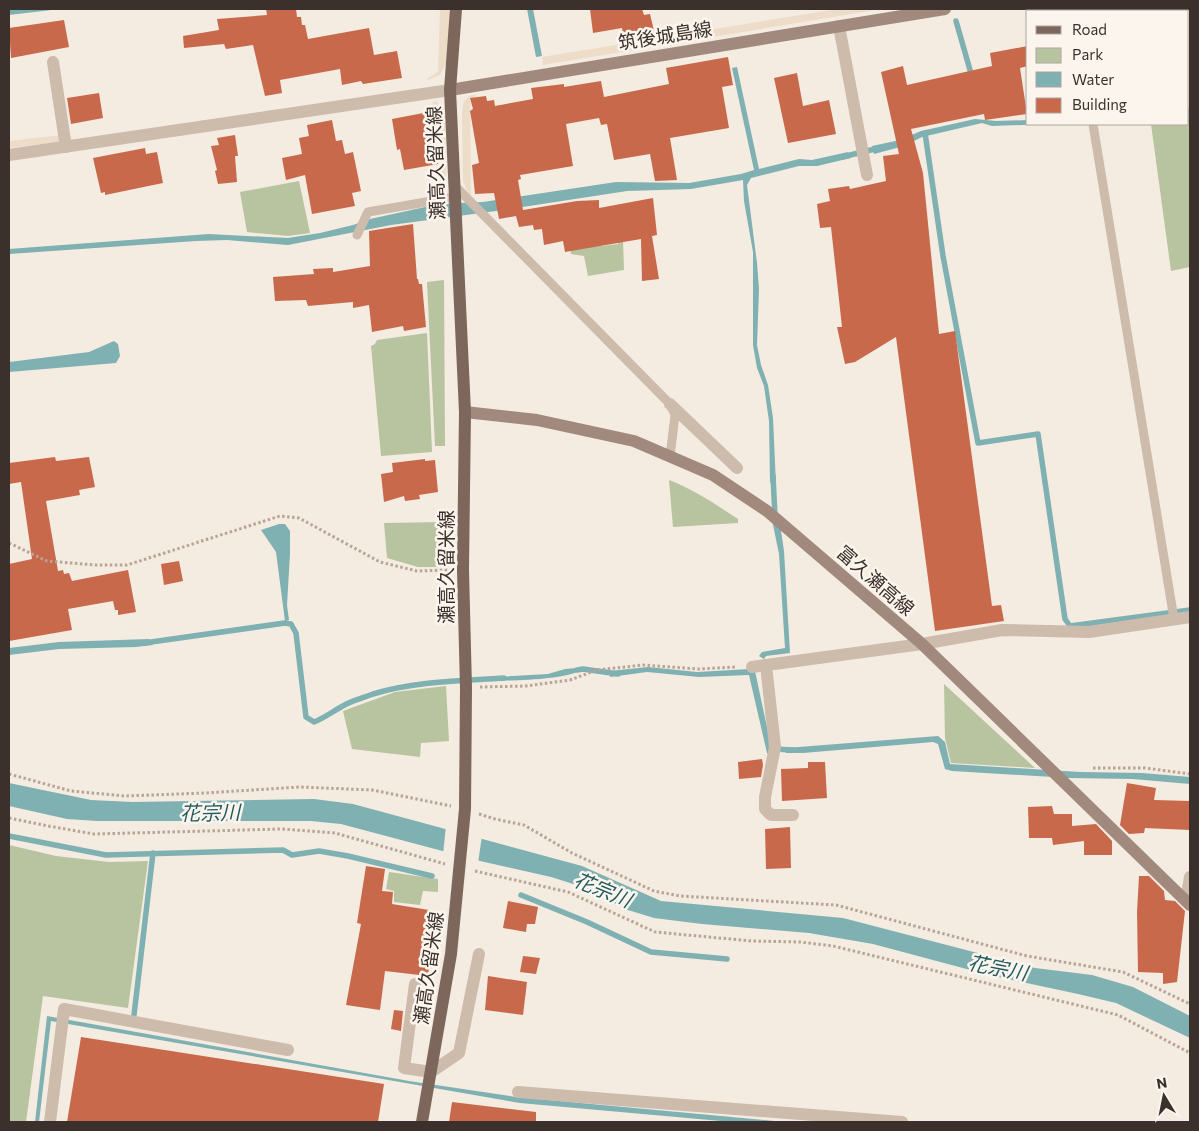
<svg xmlns="http://www.w3.org/2000/svg" width="1199" height="1131" viewBox="0 0 1199 1131" font-family="Commissioner,'Noto Sans JP',sans-serif">
  <rect width="100%" height="100%" fill="#f4ebe1"/>
  <g fill="#b8c4a0">
    <path d="M1190,107V267L1171,271L1151,124H1188V108Z"/>
    <path d="M299,181L310,233L288,236L247,232L240,192Z"/>
    <path d="M623,240L624,270L588,276L584,256L571,254L570,246L599,244L601,246L618,244V241Z"/>
    <path d="M444,280L445,446H435L427,282Z"/>
    <path d="M427,333L432,452L381,456L371,346L375,344L377,340Z"/>
    <path d="M669,480C695,490 715,504 738,519V523L673,527Z"/>
    <path d="M444,522V567H418L387,558L384,523Z"/>
    <path d="M944,684L1035,768L951,763L945,738Z"/>
    <path d="M446,686L449,741L421,743L420,757L352,749L343,711L395,692Z"/>
    <path d="M9,845L56,856L109,862L148,861L128,1008L43,996L26,1122H9Z"/>
    <path d="M389,872L438,879V892L423,891L420,905L394,902V891L386,889Z"/>
  </g>
  <g fill="#ecdcc8">
    <path d="M440,9H450L448,60L440,75L428,80L427,79L438,72Z"/>
    <path d="M837,9H881L543,65L542,57Z"/>
    <path d="M471,95H477L470,100L471,195L467,191L463,181L462,111L464,101Z"/>
    <path d="M435,101L444,107L445,113L446,181L442,185L438,116L432,104Z"/>
    <path d="M62,135V139L58,142L9,148V141Z"/>
  </g>
  <g fill="#7fb0b2">
    <path d="M9,9H60L9,15Z"/>
    <path d="M527,9H533L542,56L536,57Z"/>
    <path d="M737,67L759,169L799,159L812,160L848,152L851,158L817,166H799L751,178L747,185L757,263L759,289L757,345L761,365L768,385L773,418L776,485L770,482L769,421L764,386L757,368L753,345V252L744,201L743,180L691,189L627,191L496,211L391,225L288,245L227,240L196,241L9,254V249L209,234L288,238L320,233L353,225L370,219L439,204L483,202L616,182L689,183L741,174L754,170L732,68Z"/>
    <path d="M975,119L996,121L1028,120V124H1048L992,126L982,123L922,137L904,146L874,154L872,146L900,140L921,131Z"/>
    <path d="M114,341L118,344L120,356L116,363L9,372V362L89,352Z"/>
    <path d="M779,517L784,551L790,653L766,656L764,659L759,656L762,652L785,648L779,554L772,520Z"/>
    <path d="M279,524H285L290,531V554L287,605L289,620L285,621L276,552L261,530Z"/>
    <path d="M149,639L153,645L136,647L59,649L9,655V648L59,642Z"/>
    <path d="M588,667C569,680 521,680 497,681L496,677L548,674L565,669Z"/>
    <path d="M648,667L697,672L750,669L755,671L771,746L770,756L767,753L749,675L699,677L647,672L610,677V671Z"/>
    <path d="M938,736L945,742L950,764L1080,772L1142,773L1190,777V784L1133,779L1069,778L952,771L945,769L938,744L933,742L803,753H786V748Z"/>
    <path d="M9,783L91,800L132,802L314,799L353,804L582,866L661,901L843,918L1035,968L1092,975L1133,987L1190,1016V1038L1116,1003L1078,994L989,975L873,944L809,933L702,924L654,918L628,910L583,887L551,877L480,861L341,824L311,821H97L67,819L9,806Z"/>
    <path d="M47,1016L409,1081L516,1097L785,1122H732L520,1103L51,1021L39,1122H35Z"/>
  </g>
  <path fill="#f4ebe1" d="M446,826L482,836L478,863L443,854Z"/>
  <g fill="none" stroke-linecap="round" stroke-linejoin="round">
    <g stroke="#7fb0b2" stroke-width="5.5">
      <path d="M956,21L972,77"/>
      <path d="M925,133L943,256L978,443L1038,434L1065,619L1070,626L1190,610"/>
      <path d="M842,157L879,148"/>
      <path d="M773,476L775,516"/>
      <path d="M144,643L285,623L291,624L296,633L306,717L314,722C324,718 332,712 341,707C350,701 363,698 373,694C416,681 460,681 504,678"/>
      <path d="M577,670L583,669L618,674"/>
      <path d="M773,749L794,750"/>
      <path d="M9,836L106,855L283,850L292,855L319,851L348,856L432,876"/>
      <path d="M521,895L587,922L651,952L727,959"/>
      <path d="M134,1015L153,853"/>
    </g>
  </g>
  <g fill="#c8694b">
    <path d="M266,9H296L297,17H301L302,25H305L308,39L369,28L374,55L397,51L402,78L363,84L361,81L342,85L340,69L280,80L282,93L265,96L253,45L226,49L224,44L184,48L183,36L219,30L217,19L267,15Z"/>
    <path d="M590,9H642L644,15L650,14L655,35L624,40L622,28L593,33Z"/>
    <path d="M64,20L69,47L11,58L9,28Z"/>
    <path d="M1028,46V66L1020,68L1027,114L985,120L984,114L911,129L923,173L939,334L955,331L992,606L1001,605L1004,621L935,631L896,337L855,362L845,364L837,327H842L831,227L820,228L817,204L830,201L828,189L849,186L850,189L886,181L883,156L899,154L881,72L903,66L907,85L992,66L990,53Z"/>
    <path d="M728,57L733,85L722,87L729,128L670,138L677,180L655,181L650,154L614,160L607,124L601,125L599,118L566,124L573,166L520,175L521,179L518,180L523,210L577,201L599,200V208L653,198L657,235L652,236L659,279L642,281L641,239L565,252L563,241L544,245L542,229L534,230L533,225L519,227L516,216L499,219L494,193L475,194L472,165L479,163L470,111L473,109L470,98L486,96L487,101L494,100L495,106L533,99L531,88L564,84V87L601,81L604,97L669,84L666,68Z"/>
    <path d="M797,73L803,106L829,100L836,134L788,143L774,78Z"/>
    <path d="M99,93L103,118L71,124L67,98Z"/>
    <path d="M434,111L438,164L404,170L400,149L397,150L392,119Z"/>
    <path d="M332,120L336,141L342,140L345,154L353,152L361,191L352,193L355,206L312,214L305,175L286,180L282,158L302,154L299,138L309,136L307,125Z"/>
    <path d="M235,135L238,156H235L237,182L218,184L215,171L217,170L211,146L219,145L217,138Z"/>
    <path d="M145,148L146,154L157,152L163,183L105,195V192L101,193L93,158Z"/>
    <path d="M413,224L417,279H418L419,284H422L426,327L404,331L403,326L372,332L369,305L353,308V302L308,306L306,300L275,301L273,277L314,274L313,269L333,268V272L370,266L369,231Z"/>
    <path d="M55,457L56,461L89,457L95,487L79,490L80,495L46,501L58,571L63,570L64,574L69,573L72,581L128,570L136,612L118,615V610H115L113,601L68,609L72,630L9,641V564L32,559L21,482L9,484V463Z"/>
    <path d="M425,459V461L435,460L438,492L419,495L420,499L405,501L404,496L384,502L381,474L393,472L392,463Z"/>
    <path d="M179,561L183,581L164,585L161,564Z"/>
    <path d="M762,759L763,765L761,777L739,779L738,762Z"/>
    <path d="M808,762H825L827,798L782,801L781,769L808,768Z"/>
    <path d="M1127,783L1156,788L1154,800L1190,801V830L1145,828L1144,833L1129,834L1120,825Z"/>
    <path d="M1052,806L1054,814H1072V826L1096,824L1112,841V855H1084V841L1053,845L1052,838H1029L1028,807Z"/>
    <path d="M790,827L791,868L766,869L765,829Z"/>
    <path d="M366,866L385,869L382,891L393,892L392,904L435,911L428,976L385,971L380,1010L346,1005L361,924L357,923Z"/>
    <path d="M1139,876H1149L1164,891L1165,900L1175,901L1185,911L1177,982L1163,984V973L1138,972L1137,912Z"/>
    <path d="M508,901L538,907L535,924H527L526,932L503,928Z"/>
    <path d="M523,956L540,958L536,974L520,972Z"/>
    <path d="M488,976L527,982L523,1015L485,1010Z"/>
    <path d="M394,1010L403,1011L401,1031L391,1029Z"/>
    <path d="M81,1037L384,1084L378,1122H67Z"/>
    <path d="M452,1102L536,1112V1122H449Z"/>
  </g>
  <g fill="none" stroke-linecap="round" stroke-linejoin="round">
    <g stroke="#b9a596" stroke-width="3" stroke-dasharray="2.5 2.5" stroke-linecap="butt">
      <path d="M9,543L47,561L95,565H127L280,516L299,518L380,562L417,571L449,570"/>
      <path d="M480,687L526,686L570,680L597,670L643,665L698,669L736,667"/>
      <path d="M1093,768H1145L1190,774"/>
      <path d="M9,774L71,791L125,796L205,793L300,787L372,790L451,806"/>
      <path d="M479,814L495,819L524,825L572,853L654,891L680,896L836,905L1027,956L1123,972L1190,1004"/>
      <path d="M9,818L48,826L94,834L282,829L335,833L445,864"/>
      <path d="M475,871L568,892L655,932L752,941L800,942L833,946L1118,1015L1190,1053"/>
    </g>
    <g stroke="#cdbbac" stroke-width="9">
      <path d="M1074,9L1075,11"/>
      <path d="M1093,124L1174,619"/>
      <path d="M455,186L670,404L675,415L670,457"/>
      <path d="M357,235L368,212L455,197"/>
    </g>
    <g stroke="#cdbbac" stroke-width="12">
      <path d="M839,26L867,175"/>
      <path d="M53,62L66,147"/>
      <path d="M670,404L737,468"/>
      <path d="M766,665L775,747L765,797V809L771,815H793"/>
      <path d="M752,667L922,644L1002,630L1089,632L1190,617"/>
      <path d="M1186,901L1190,877"/>
      <path d="M415,984L404,1068L431,1072L459,1053L479,954"/>
      <path d="M518,1092L902,1122"/>
      <path d="M50,1122L64,1009L288,1050"/>
    </g>
    <path stroke="#cdbbac" stroke-width="12" d="M9,155L450,90"/>
    <g stroke="#a18a7d" stroke-width="12">
      <path d="M450,90L945,9"/>
      <path d="M465,412L537,420L634,441L713,475L767,511L922,644L1190,905"/>
    </g>
    <path stroke="#7d675c" stroke-width="12" d="M422,1122L451,954L465,809L466,688L463,570L465,412L450,90L456,9"/>
  </g>
  <g text-anchor="middle" dominant-baseline="central" stroke-width="5" stroke-linejoin="round" paint-order="stroke">
    <g font-size="19" fill="#3b302b" stroke="#fbf5ee">
      <text transform="translate(665 35) rotate(-9)">筑後城島線</text>
      <text transform="translate(435 163) rotate(-92)">瀬高久留米線</text>
      <text transform="translate(445 567) rotate(-90)">瀬高久留米線</text>
      <text transform="translate(876 580) rotate(41)">富久瀬高線</text>
      <text transform="translate(428 968) rotate(-82)">瀬高久留米線</text>
    </g>
    <g font-size="20" font-style="italic" fill="#1f5a5e" stroke="#fbf5ee">
      <text transform="translate(210 812) rotate(-1)">花宗川</text>
      <text transform="translate(603 889) rotate(22)">花宗川</text>
      <text transform="translate(998 967) rotate(11)">花宗川</text>
    </g>
  </g>
  <rect width="1199" height="1131" fill="none" stroke="#3b302b" stroke-width="20"/>
  <rect x="1026" y="10" width="162" height="115" fill="#fbf5ee" stroke="#aea6a0"/>
  <rect x="1036" y="26" width="25" height="8" fill="#7d675c" stroke="#aea6a0"/>
  <text x="1072" y="35" font-size="15" fill="#3b302b">Road</text>
  <rect x="1036" y="48" width="25" height="15" fill="#b8c4a0" stroke="#aea6a0"/>
  <text x="1072" y="60" font-size="15" fill="#3b302b">Park</text>
  <rect x="1036" y="72" width="25" height="15" fill="#7fb0b2" stroke="#aea6a0"/>
  <text x="1072" y="85" font-size="15" fill="#3b302b">Water</text>
  <rect x="1036" y="98" width="25" height="15" fill="#c8694b" stroke="#aea6a0"/>
  <text x="1072" y="110" font-size="15" fill="#3b302b">Building</text>
  <g transform="translate(1164 1096) rotate(350)" stroke="#fbf5ee" stroke-width="4" paint-order="stroke">
  <path d="M0-4L9 19L0 12L-9 19Z" fill="#3b302b"/>
  <text y="-8" font-size="14" font-weight="bold" text-anchor="middle" fill="#3b302b">N</text>
  </g>
</svg>
